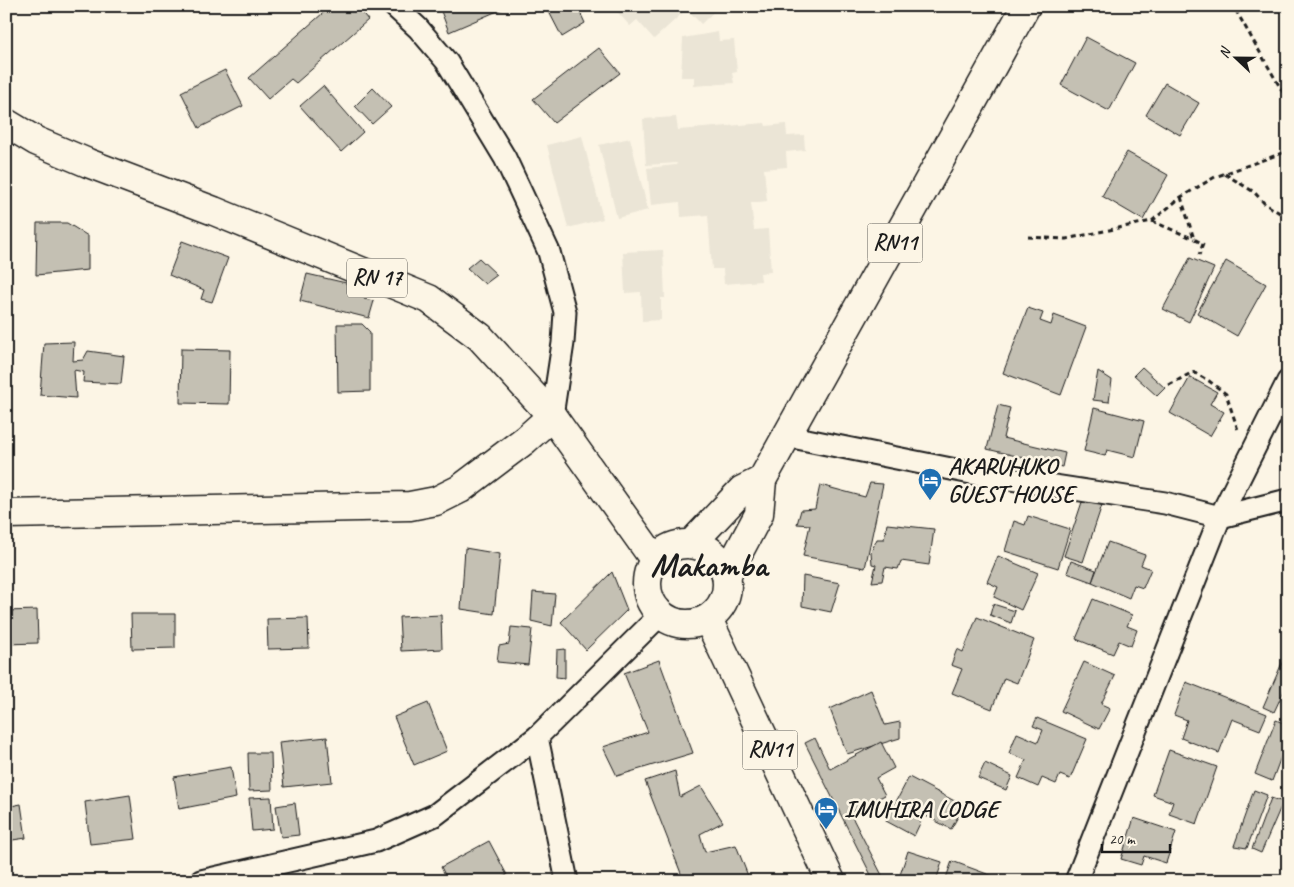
<svg xmlns="http://www.w3.org/2000/svg" width="1294" height="887" viewBox="0 0 1294 887" font-family="Caveat,sans-serif">
  <rect width="100%" height="100%" fill="#fcf5e5"/>
  <filter id="ink" filterUnits="userSpaceOnUse"><feTurbulence type="fractalNoise" baseFrequency=".02" numOctaves="2"/><feDisplacementMap in="SourceGraphic" scale="10" xChannelSelector="R" yChannelSelector="G"/><feConvolveMatrix kernelMatrix="1 2 1 2 8 2 1 2 1" color-interpolation-filters="sRGB"/></filter>
  <g filter="url(#ink)">
    <g fill="#ebe5d6">
      <path d="M612,6H720L701,24L687,9L654,39L637,20L630,26Z"/>
      <path d="M718,32L719,41L734,40L737,72L732,73L734,83L694,86L695,77H681L683,38Z"/>
      <path d="M676,117L678,130L765,123L766,126L786,124L787,136L804,135L805,150L786,152L787,167L764,169L767,201L751,203L754,230L768,229L771,272L760,273L761,281L724,284L723,269H712L708,215L681,217L680,202L651,205L647,168L676,165L677,163L646,165L643,119Z"/>
      <path d="M582,136L603,219L568,228L547,145Z"/>
      <path d="M630,138L648,210L617,218L599,145Z"/>
      <path d="M663,250L665,298H661V320L642,321L641,292L625,293L623,252Z"/>
    </g>
    <g fill="#c4c0b3" stroke="#1c1c1c">
      <path d="M331,6H357L368,20L296,83L291,79L268,99L249,78Z"/>
      <path d="M439,6H509L449,32Z"/>
      <path d="M546,6H577L585,23L562,37Z"/>
      <path d="M1086,37L1135,63L1109,111L1061,85Z"/>
      <path d="M599,48L620,73L554,123L533,99Z"/>
      <path d="M225,70L243,106L199,128L181,92Z"/>
      <path d="M1165,83L1199,103L1180,135L1146,115Z"/>
      <path d="M323,86L363,132L341,152L300,106Z"/>
      <path d="M373,88L391,107L372,124L355,106Z"/>
      <path d="M1127,152L1168,175L1143,220L1102,196Z"/>
      <path d="M37,223H67L88,236V270L36,275Z"/>
      <path d="M182,241L228,258L212,302L201,299L204,290L169,275Z"/>
      <path d="M479,258L497,275L485,284L467,268Z"/>
      <path d="M1190,258L1214,268L1189,322L1163,309Z"/>
      <path d="M1226,261L1266,284L1237,336L1197,313Z"/>
      <path d="M307,274L368,288L364,299L374,301L369,318L300,301Z"/>
      <path d="M1028,308L1043,313L1040,321L1051,325L1054,315L1086,327L1061,395L1003,373Z"/>
      <path d="M337,324H362L370,332V391L338,392Z"/>
      <path d="M74,342L73,361L83,360L88,351L124,356L121,384L83,382L84,372L74,370L76,398L40,395L44,343Z"/>
      <path d="M181,349L230,350L229,404L180,403Z"/>
      <rect x="6" y="360" width="2" height="43"/>
      <path d="M1142,367L1165,388L1157,396L1134,375Z"/>
      <path d="M1098,371L1112,380L1109,402L1093,400Z"/>
      <path d="M1190,377L1217,392L1210,404L1224,412L1210,436L1170,413Z"/>
      <path d="M998,405L1010,408L1003,438L1065,453L1062,467L987,449Z"/>
      <path d="M1094,408L1144,421L1135,457L1107,450L1105,456L1084,451Z"/>
      <path d="M870,483L883,484L865,568L803,556L810,525L797,524L801,510L815,509L820,485L865,497Z"/>
      <path d="M1082,502L1102,505L1083,562L1064,556Z"/>
      <path d="M1028,516L1070,529L1058,568L1005,551L1014,521L1025,525Z"/>
      <path d="M887,524L934,529L929,565L901,561L898,569L885,567L882,581L872,582L876,565L872,564L871,552L877,539H884Z"/>
      <path d="M1108,542L1145,555L1141,565L1151,569L1143,588L1134,585L1129,598L1092,582Z"/>
      <path d="M465,548L500,554L494,614L461,609Z"/>
      <path d="M998,556L1038,573L1021,610L994,597L998,587L987,582Z"/>
      <path d="M1071,561L1096,570L1092,582L1067,573Z"/>
      <path d="M612,572L627,610L586,650L561,622Z"/>
      <path d="M803,576L840,583L831,612L802,606Z"/>
      <path d="M533,592L555,594L552,626L531,621Z"/>
      <path d="M1093,599L1132,615L1127,626L1137,630L1131,646L1119,641L1113,654L1076,639Z"/>
      <path d="M993,604L1015,611L1011,623L990,615Z"/>
      <path d="M37,610L38,643L6,644V611Z"/>
      <path d="M131,614H175V648L132,649Z"/>
      <path d="M441,615L442,649L401,651L399,617Z"/>
      <path d="M977,617L1034,640L1017,683L1004,678L992,709L952,693L962,669L951,665L957,649L963,652Z"/>
      <path d="M308,618L309,648L268,649L267,619Z"/>
      <path d="M511,627L532,629L528,665L497,662L499,646L509,644Z"/>
      <path d="M565,649V678L556,677L557,650Z"/>
      <path d="M1288,649V682L1274,712L1263,707Z"/>
      <path d="M659,660L693,753L617,776L603,747L648,732L624,673Z"/>
      <path d="M1084,662L1115,676L1101,704L1110,708L1099,729L1061,711Z"/>
      <path d="M1186,682L1267,714L1260,730L1232,719L1219,753L1181,738L1187,720L1174,715Z"/>
      <path d="M871,690L885,725L900,722V738L847,754L830,709Z"/>
      <path d="M428,703L447,751L414,765L394,717Z"/>
      <path d="M1037,718L1087,739L1070,779L1060,775L1056,784L1042,778L1038,787L1018,778L1026,760L1009,753L1017,733L1038,742L1043,730L1033,726Z"/>
      <path d="M1276,720L1288,725V738L1272,781L1255,774Z"/>
      <path d="M327,737L332,782L284,787L279,742Z"/>
      <path d="M815,738L830,769L881,742L894,768L876,778L885,795L850,813L885,881H874L805,743Z"/>
      <path d="M1169,750L1217,767L1197,824L1169,814L1173,802L1153,795Z"/>
      <path d="M248,753H271L272,790L249,791Z"/>
      <path d="M985,763L1012,776L1006,790L978,778Z"/>
      <path d="M231,767L236,798L179,809L174,777Z"/>
      <path d="M675,771L680,797L701,786L723,822L700,834L705,852L736,845L750,881H684L645,781Z"/>
      <path d="M909,777L964,806L951,829L924,815L914,836L886,821Z"/>
      <path d="M1254,790L1267,795L1247,848L1234,846Z"/>
      <path d="M130,795L136,839L90,844L85,802Z"/>
      <path d="M271,797L273,829L252,831L249,798Z"/>
      <path d="M1271,798L1283,802L1261,853L1252,849Z"/>
      <path d="M295,803L299,835L281,837L276,806Z"/>
      <path d="M21,804L26,838L6,841V807Z"/>
      <path d="M1134,818L1176,832L1166,863L1144,856L1141,865L1121,859Z"/>
      <path d="M489,841L507,875L496,881H448L441,867Z"/>
      <path d="M908,851L942,862L936,881H898Z"/>
      <path d="M952,861L1006,881H945Z"/>
    </g>
    <g fill="none" stroke-linecap="round" stroke-linejoin="round">
      <defs>
        <g id="street">
          <path d="M394,6L418,28L447,62L505,158L549,252L565,312L563,343L552,416"/>
          <path d="M787,436L971,473L1165,503L1220,517L1288,500"/>
          <path d="M537,737L567,881"/>
          <path d="M201,881L376,841L435,815L537,737L660,615"/>
          <path d="M1076,881L1220,517L1288,381"/>
        </g>
        <path id="secondary" d="M6,514L410,506L436,501L460,489L525,440L552,416"/>
        <g id="primary">
          <path d="M6,123L36,141L88,163L214,211L429,299L480,337L552,416L654,559"/>
          <path d="M692,543L742,490L762,480"/>
          <circle cx="687" cy="584" r="40"/>
          <path d="M727,574L759,514L762,480L1026,6"/>
          <path d="M708,619L831,881"/>
        </g>
      </defs>
      <use href="#street" stroke="#1c1c1c" stroke-width="25"/>
      <use href="#secondary" stroke="#1c1c1c" stroke-width="31"/>
      <use href="#primary" stroke="#1c1c1c" stroke-width="31"/>
      <g stroke="#1c1c1c" stroke-width="3" stroke-dasharray="5 4" stroke-linecap="butt">
        <path d="M1228,6L1235,9L1288,101"/>
        <path d="M1225,174L1254,192L1265,204L1288,218"/>
        <path d="M1181,197L1194,239L1203,244L1199,255"/>
        <path d="M1152,221L1194,239"/>
        <path d="M1028,237L1066,239L1152,221L1181,197L1215,177L1288,151"/>
        <path d="M1281,295L1288,278"/>
        <path d="M1169,385L1193,372L1209,381L1226,394L1238,430"/>
      </g>
      <use href="#street" stroke="#fcf5e5" stroke-width="21"/>
      <use href="#secondary" stroke="#fcf5e5" stroke-width="28"/>
      <use href="#primary" stroke="#fcf5e5" stroke-width="28"/>
    </g>
  </g>
  <defs>
    <symbol id="hotel-pin" viewBox="-11 -11 22 30"><path d="M0 17L-7.5 6A9.5 9.5 0 1 1 7.5 6Z" fill="#1f6fb2" stroke="#fcf5e5"/><path d="M-6-4.5h1.5V1H6V5H4.5V3h-9V5H-6ZM-4 0a1.8 1.8 0 1 1 3.6 0ZM.5 0V-2.5h3Q6-2.5 6 0Z" fill="#fff"/></symbol>
  </defs>
  <g fill-rule="evenodd">
    <use href="#hotel-pin" x="916" y="466" width="28" height="38"/>
    <use href="#hotel-pin" x="812" y="795" width="28" height="38"/>
  </g>
  <g text-anchor="middle" dominant-baseline="central" stroke-width="5" stroke-linejoin="round" paint-order="stroke">
    <g fill="#fcf5e5" stroke="#5f5d58" stroke-width="1">
      <rect x="867.5" y="223.5" width="55" height="39" rx="4"/>
      <rect x="347" y="258.5" width="60" height="39" rx="4"/>
      <rect x="742.5" y="730.5" width="55" height="39" rx="4"/>
    </g>
    <g font-size="22" font-weight="bold" fill="#1c1c1c">
      <text x="895" y="243">RN11</text>
      <text x="377" y="278">RN 17</text>
      <text x="770" y="750">RN11</text>
    </g>
    <g font-size="24" font-weight="bold" fill="#1c1c1c" stroke="#fcf5e5" text-anchor="start">
      <text x="948" y="466">AKARUHUKO<tspan x="948" dy="28">GUEST HOUSE</tspan></text>
      <text x="844" y="809">IMUHIRA LODGE</text>
    </g>
    <g font-size="34" font-weight="bold" fill="#1c1c1c" stroke="#fcf5e5">
      <text x="709" y="564">Makamba</text>
    </g>
  </g>
  <rect width="1294" height="887" fill="none" stroke="#fcf5e5" stroke-width="25"/>
  <rect x="12" y="12" width="1269" height="862" fill="none" stroke="#1c1c1c" stroke-width="2" filter="url(#ink)"/>
  <g transform="translate(1236 58) rotate(292)" stroke="#fcf5e5" stroke-width="4" paint-order="stroke">
  <path d="M0-4L9 19L0 12L-9 19Z" fill="#1c1c1c"/>
  <text y="-8" font-size="14" font-weight="bold" text-anchor="middle" fill="#1c1c1c">N</text>
  </g>
  <path d="M1102 844v8h68v-8" fill="none" stroke="#1c1c1c" stroke-width="2.5"/>
  <text x="1109" y="844" font-size="15" fill="#1c1c1c" stroke="#fcf5e5" stroke-width="4" paint-order="stroke">20 m</text>
</svg>
